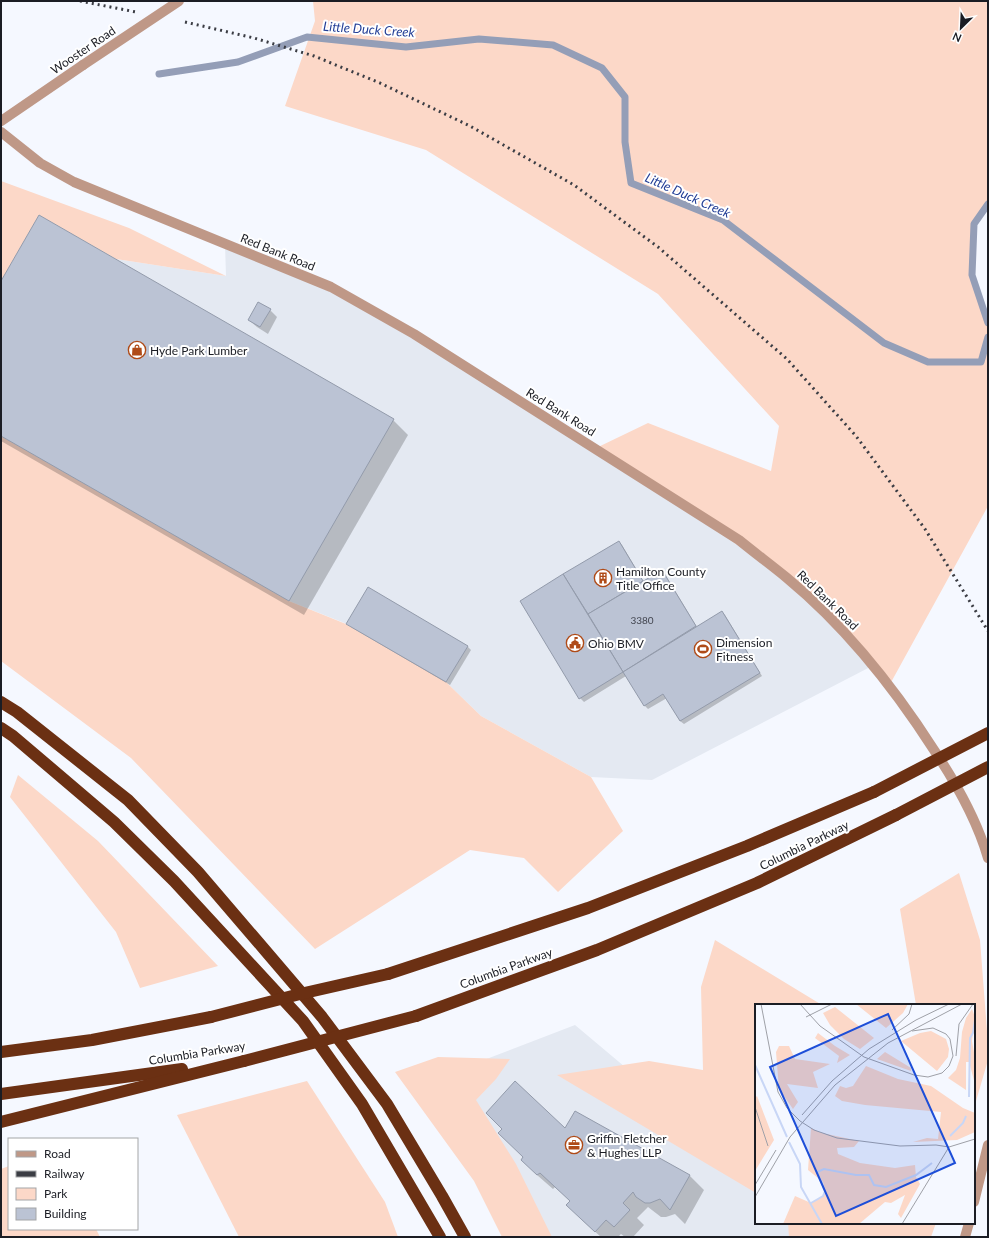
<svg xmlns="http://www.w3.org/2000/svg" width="989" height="1238" viewBox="0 0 989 1238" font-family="Lato,sans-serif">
  <rect width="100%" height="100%" fill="#f5f8ff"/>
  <g fill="#e4e9f2">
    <path d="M39,215L116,259L226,276L225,244L331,287L739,540L787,578L874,665L652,780L591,777L481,716L446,682L347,624L289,601L1,436V281Z"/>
    <path d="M575,1025L756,1177V1223H811L828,1237H523L450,1073Z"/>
  </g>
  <g fill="#fcd8c8">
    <path d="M313,1H988V204L974,224L972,275L988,323V506L889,686L787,578L594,449L648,423L771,471L779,426L658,294L426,150L285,106L315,21Z"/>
    <path d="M1,181L129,228L226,276L116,259L39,215L1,281Z"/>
    <path d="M1,436L289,601L346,624L446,682L481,716L591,777L623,831L558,892L524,858L470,850L315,949L131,758L1,661Z"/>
    <path d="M18,775L98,841L218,966L140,988L116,932L10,797Z"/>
    <path d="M959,873L980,940L988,1044V1060L974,1108V1005H916L900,909Z"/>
    <path d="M715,940L822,1005H756V1193L557,1075L649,1061L703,1070L701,987Z"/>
    <path d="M438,1057L510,1059L496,1079L476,1100L516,1164L552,1237H502L474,1181L395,1072Z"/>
    <path d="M307,1081L385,1202L398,1237H239L177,1115Z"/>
    <path d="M9,1166V1229H96L100,1237H1V1169Z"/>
    <path d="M788,1223H936L931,1237H789Z"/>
  </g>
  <g fill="#0003">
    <path d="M1,283L393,420L408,435L304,615L1,441Z"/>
    <path d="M270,310L277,317L268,334L257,327L249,320Z"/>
    <path d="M619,542L622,545L644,582L662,571L665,574L697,627L722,612L725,615L762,676L684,724L680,721L667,698L648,709L644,705L626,676L584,702L580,698L521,601Z"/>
    <path d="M351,627L467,646L471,650L450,685Z"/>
    <path d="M566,1129L689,1175L704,1190L685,1224L675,1214L666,1217H661L648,1207L637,1218L644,1225L633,1237H625L621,1234L618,1237H601L582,1220L571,1201L555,1187L553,1189L537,1175Z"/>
  </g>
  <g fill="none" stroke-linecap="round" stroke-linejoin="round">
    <g stroke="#949eb7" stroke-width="7">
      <path d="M159,74L238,62L307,37L406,47L479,39L553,45L602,68L625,97V142L631,183L723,220L884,343L928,362H981L988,337"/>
      <path d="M988,204L974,224L972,275L988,323"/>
    </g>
  </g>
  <g fill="#bbc3d4" stroke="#939bab">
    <path d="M39,215L394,419L289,601L1,436V281Z"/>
    <path d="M258,302L271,309L260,327L248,320Z"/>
    <path d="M619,541L643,581L588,614L563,574Z"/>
    <path d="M662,570L696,626L623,672L588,614Z"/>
    <path d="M563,574L623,672L579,699L520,601Z"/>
    <path d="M368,587L468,646L446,682L346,624Z"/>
    <path d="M722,611L760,673L680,721L663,694L644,706L623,672Z"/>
    <path d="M515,1081L565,1128L575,1111L690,1175L670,1210L660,1199L650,1203H645L636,1197L633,1192L623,1203L630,1210L614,1227L606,1220L595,1232L566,1205L570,1201L540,1173L537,1175L521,1160L523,1157L498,1133L502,1129L486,1113Z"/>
  </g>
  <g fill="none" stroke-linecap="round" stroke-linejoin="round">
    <g stroke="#bf9887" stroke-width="10">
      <path d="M1,121L83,65"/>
      <path d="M1,132L40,163L74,182L331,287L414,334L739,540C755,553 771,565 787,578C845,626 893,686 934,750C956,783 977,820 988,858"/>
      <path d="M974,1202L988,1145"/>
      <path d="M965,1237L969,1223"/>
    </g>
    <g stroke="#6b3013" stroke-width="12">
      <path d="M1,702L17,712L128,800L198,872L264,949L322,1017L387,1104L442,1196L465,1237"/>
      <path d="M1,728L13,736L114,822L174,881L303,1021L362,1104L440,1237"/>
      <path d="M388,974L588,908L747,846L874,792"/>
      <path d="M416,1016L597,950L757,883L896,815"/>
      <path d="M1,1052L92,1040L211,1017"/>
      <path d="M1,1094L182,1069"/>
      <path d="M1,1122L244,1061"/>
    </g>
    <g stroke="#3b3d44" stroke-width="3" stroke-dasharray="2 4" stroke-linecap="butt">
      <path d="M80,1L136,12"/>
      <path d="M185,22L254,38L314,56L380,83L470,126L574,185L658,247L787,359L856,436L925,529L988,631"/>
    </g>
    <path stroke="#bf9887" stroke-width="10" d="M83,65L179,1"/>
    <g stroke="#6b3013" stroke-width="12">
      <path d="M874,792L988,733"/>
      <path d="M896,815L988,767"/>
      <path d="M211,1017L300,994L388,974"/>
      <path d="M244,1061L416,1016"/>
    </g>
  </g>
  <defs>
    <symbol id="shop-ring" viewBox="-11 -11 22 22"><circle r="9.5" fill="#fff" stroke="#af4b18" stroke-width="1.5"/><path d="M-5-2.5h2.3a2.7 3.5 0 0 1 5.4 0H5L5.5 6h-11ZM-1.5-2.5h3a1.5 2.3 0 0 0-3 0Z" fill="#af4b18"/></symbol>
    <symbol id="building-ring" viewBox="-11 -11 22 22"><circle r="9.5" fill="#fff" stroke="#af4b18" stroke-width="1.5"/><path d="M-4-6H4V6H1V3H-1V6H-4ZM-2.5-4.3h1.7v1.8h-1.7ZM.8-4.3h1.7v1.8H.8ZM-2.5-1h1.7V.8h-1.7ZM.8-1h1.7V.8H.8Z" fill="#af4b18"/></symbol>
    <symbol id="civic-ring" viewBox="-11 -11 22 22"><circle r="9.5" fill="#fff" stroke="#af4b18" stroke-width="1.5"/><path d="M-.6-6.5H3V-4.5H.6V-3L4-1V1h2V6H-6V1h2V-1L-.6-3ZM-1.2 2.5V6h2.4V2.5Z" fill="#af4b18"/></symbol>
    <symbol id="stadium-ring" viewBox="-11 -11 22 22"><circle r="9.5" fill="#fff" stroke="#af4b18" stroke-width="1.5"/><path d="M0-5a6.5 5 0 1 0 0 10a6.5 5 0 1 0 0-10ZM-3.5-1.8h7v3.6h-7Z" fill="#af4b18"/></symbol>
    <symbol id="office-ring" viewBox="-11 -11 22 22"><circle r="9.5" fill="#fff" stroke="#af4b18" stroke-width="1.5"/><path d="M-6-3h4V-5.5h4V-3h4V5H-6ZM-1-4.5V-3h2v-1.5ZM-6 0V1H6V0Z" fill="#af4b18"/></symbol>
  </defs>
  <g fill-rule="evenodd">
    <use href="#shop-ring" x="127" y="340" width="20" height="20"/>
    <use href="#building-ring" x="593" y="568" width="20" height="20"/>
    <use href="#civic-ring" x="565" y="633" width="20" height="20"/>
    <use href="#stadium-ring" x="693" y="639" width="20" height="20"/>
    <use href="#office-ring" x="564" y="1135" width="20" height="20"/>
  </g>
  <g text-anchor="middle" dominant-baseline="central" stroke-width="4" stroke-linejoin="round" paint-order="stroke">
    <g font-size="10" fill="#434650">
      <text x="642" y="620">3380</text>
    </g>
    <g font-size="12" fill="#1b1d24" stroke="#fff">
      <text transform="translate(83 50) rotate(-34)">Wooster Road</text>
      <text transform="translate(278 252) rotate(22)">Red Bank Road</text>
      <text transform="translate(561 412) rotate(32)">Red Bank Road</text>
      <text transform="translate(828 600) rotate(44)">Red Bank Road</text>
      <text transform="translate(804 845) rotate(-26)">Columbia Parkway</text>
      <text transform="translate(506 968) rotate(-20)">Columbia Parkway</text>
      <text transform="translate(197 1053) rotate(-9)">Columbia Parkway</text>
    </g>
    <g font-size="12" fill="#1b1d24" stroke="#fff" text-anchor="start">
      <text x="150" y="350">Hyde Park Lumber</text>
      <text x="616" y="571">Hamilton County<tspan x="616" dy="14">Title Office</tspan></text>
      <text x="716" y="642">Dimension<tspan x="716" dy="14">Fitness</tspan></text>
      <text x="588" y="643">Ohio BMV</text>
      <text x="587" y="1138">Griffin Fletcher<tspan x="587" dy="14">&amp; Hughes LLP</tspan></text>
    </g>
    <g font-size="13" font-style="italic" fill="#233e96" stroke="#fff">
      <text transform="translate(369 29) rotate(4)">Little Duck Creek</text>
      <text transform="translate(688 195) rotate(24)">Little Duck Creek</text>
    </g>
  </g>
  <g transform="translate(755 1004)">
    <rect width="220" height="220" fill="#f5f8ff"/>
    <path d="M101,0H153L148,9L131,24ZM80,3L119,34L105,45L89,35L75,21L68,9ZM217,5L220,13L217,37L220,54V80L214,58H211V86L193,74L201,66L205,54L207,28L211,14ZM176,27L191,35L194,45L193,53L182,67L146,37L165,29ZM63,29L80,42L95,51L82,59L84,52L60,34ZM24,42H34L40,55L75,60L58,68L63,84L32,80L43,98L38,105L24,85L21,48ZM130,48L156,64V67L122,55ZM111,62L143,75L176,82L208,104L220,109V128L202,136L158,138L172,134L183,135L186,108L110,101L87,97L80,92L85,82L91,84L98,82ZM2,92L19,136L0,167V94ZM56,124L67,129L104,137L99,143L82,144L83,150L105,159L140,164L160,161L161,173L165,180L146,214L143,210L150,191L136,199L130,198L104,220H28L40,192L56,199L68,192L70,187L68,178L53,166Z" fill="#fcd8c8"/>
    <path fill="none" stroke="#c8d6f6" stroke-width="2" d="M0,61L32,133M214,93L215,34L218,29L220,16M195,132L208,119L211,112M34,138L45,160L46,183L67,220M56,199L68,192L70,187L62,168L69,165L101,171H114L119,181L131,183L161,171L177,159"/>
    <path fill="none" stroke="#9ea0a7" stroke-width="1" d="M6,0L23,88L32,104L45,117L59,126L82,134L145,142L181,141L194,143M45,0L65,22L109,53L159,71L173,73L187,69L194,62L198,52L195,35L191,30L178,24L157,27M51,13L77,0M137,26L154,10L157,0M201,52L204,20L218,0M0,103L13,142M47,111L77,77L114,45L161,16L194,0M194,143L220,135M0,181L21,146M0,193L35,133L80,81L133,39L207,0M147,220L194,143"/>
    <path fill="#1d4ed8" fill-opacity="0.15" stroke="#1d4ed8" stroke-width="2" d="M133,10L200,159L81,212L15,63Z"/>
    <rect width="220" height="220" fill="none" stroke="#1b1d24" stroke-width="2"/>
  </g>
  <rect width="989" height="1238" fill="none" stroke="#1b1d24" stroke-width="4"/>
  <rect x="8" y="1138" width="130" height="92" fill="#ffffff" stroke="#a4a5a7"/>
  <rect x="16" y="1151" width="20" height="6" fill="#bf9887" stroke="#a4a5a7"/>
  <text x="44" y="1158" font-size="12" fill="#1b1d24">Road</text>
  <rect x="16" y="1171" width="20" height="6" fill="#3b3d44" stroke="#a4a5a7"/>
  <text x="44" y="1178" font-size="12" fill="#1b1d24">Railway</text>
  <rect x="16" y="1188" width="20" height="12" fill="#fcd8c8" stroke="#a4a5a7"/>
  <text x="44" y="1198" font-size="12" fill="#1b1d24">Park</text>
  <rect x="16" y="1208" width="20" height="12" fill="#bbc3d4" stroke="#a4a5a7"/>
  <text x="44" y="1218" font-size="12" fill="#1b1d24">Building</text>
  <g transform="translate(961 28) rotate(204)" stroke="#ffffff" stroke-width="3" paint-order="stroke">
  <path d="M0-3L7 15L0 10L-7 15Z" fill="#1b1d24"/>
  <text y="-6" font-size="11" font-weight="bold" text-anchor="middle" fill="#1b1d24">N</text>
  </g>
</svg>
